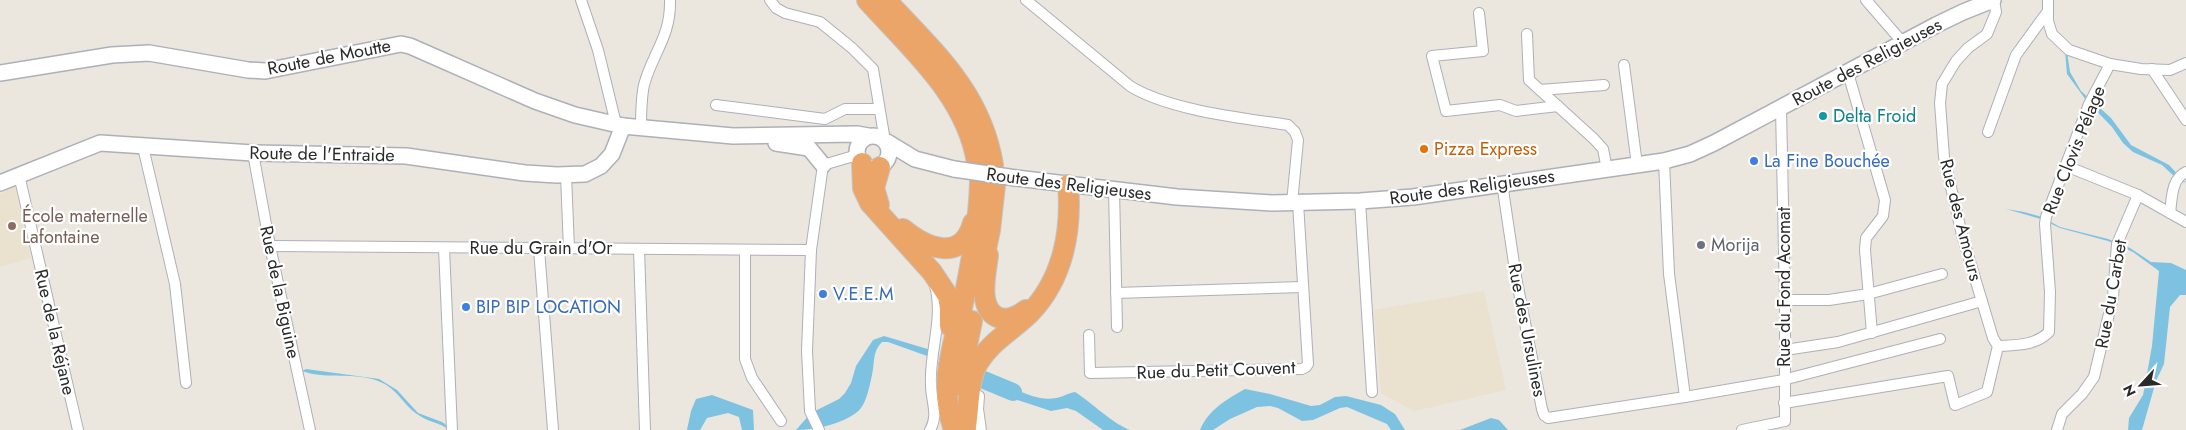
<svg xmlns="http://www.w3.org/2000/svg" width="2186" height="430" viewBox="0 0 2186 430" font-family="Jost,sans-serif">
  <rect width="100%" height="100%" fill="#ebe6de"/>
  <g fill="#eae2cf">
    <path d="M15,186L31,258L0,267V194Z"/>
    <path d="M1484,291L1506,390L1414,411L1381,393L1374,310Z"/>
  </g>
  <g fill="#7dc3e1">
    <path d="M2065,51L2067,52L2070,72L2081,91L2111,118L2131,145L2169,165L2186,183L2176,178L2162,165L2133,152L2123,143L2112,127L2086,100L2067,74Z"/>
    <path d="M2006,209L2024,212L2042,217L2060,227L2108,239L2130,248L2151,262L2171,263L2186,270V295H2180L2170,307L2164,364L2156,381L2142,430H2128L2129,418L2143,395L2145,385L2152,346L2159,271L2133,252L2108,241L2060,228L2041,219Z"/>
    <path d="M884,336L931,350L930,357L888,342H882C872,352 875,362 872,375C870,384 867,400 861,408C849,423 814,430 796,430L811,413L839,399L845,393L851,383L856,366L873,340Z"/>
    <path d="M306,369L379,379L397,390L418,413L442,422L449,427L448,429C440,423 429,422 420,416C401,405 399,386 372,379C349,373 324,379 302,371Z"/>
    <path d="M991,376C1011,386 1033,402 1056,398C1063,397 1068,393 1075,392C1091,402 1113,424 1130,430H1103L1076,411L1067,408L1051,411L996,393L990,387Z"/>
    <path d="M1245,389L1270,394L1311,406L1320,405L1335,397L1346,396L1381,405L1395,414L1405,430H1391L1387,424L1347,407L1340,408L1313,420L1302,421L1278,408L1270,406L1257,407L1230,419L1213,430H1200C1209,409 1226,400 1245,389Z"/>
    <path d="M712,395L753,410L754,430H742L739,417L728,413L707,418L700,430H687L691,411L696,399Z"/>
    <path d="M1491,418L1499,420L1508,430H1460Z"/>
  </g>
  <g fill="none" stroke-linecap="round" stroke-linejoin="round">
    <path stroke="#7dc3e1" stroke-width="18" d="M984,380L1013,392"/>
    <defs>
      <g id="street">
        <path d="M581,0L598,50L616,124"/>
        <path d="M770,0L776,8L785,13L820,22L852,48L873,69L885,141"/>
        <path d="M1026,0L1130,86C1168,110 1242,118 1288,125L1295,132L1298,140L1292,203"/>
        <path d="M1866,0L1898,37L1905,42"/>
        <path d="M2048,0V21L2052,34L2069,50L2110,64L2141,69L2170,70L2186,63"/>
        <path d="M1479,13L1483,51L1432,56L1446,111L1500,105L1516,111L1558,106"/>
        <path d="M1527,34L1529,80L1594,139L1603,149L1607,169"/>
        <path d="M1624,65L1637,165"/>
        <path d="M2152,69L2186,120"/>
        <path d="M1848,73L1885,200L1883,216L1866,238L1865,250L1872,333"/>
        <path d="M1540,90L1604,85"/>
        <path d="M716,105L825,119L845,109H879"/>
        <path d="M641,128C641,114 641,99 644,85C652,54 671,37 670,0"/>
        <path d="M1988,132L2016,55L2048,11"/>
        <path d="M143,147L175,284L186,383"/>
        <path d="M253,153L270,246L310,430"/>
        <path d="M1664,161L1669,274L1685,397"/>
        <path d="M2066,166L2138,195L2186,222"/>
        <path d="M19,175L78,430"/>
        <path d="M566,175L569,249"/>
        <path d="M1502,183L1516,277L1542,409L1544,415L1548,418L1685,397L1783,380L1940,339"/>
        <path d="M1114,189L1117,327"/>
        <path d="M1360,201L1372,392"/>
        <path d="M2170,213C2172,199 2171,179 2186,172"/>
        <path d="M270,246L811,250"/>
        <path d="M444,248L452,430"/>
        <path d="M539,249L553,430"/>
        <path d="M639,249L645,430"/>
        <path d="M745,251V359L752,378L781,421"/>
        <path d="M1116,293L1302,287"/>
        <path d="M1785,300H1829L1868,294L1942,274"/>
        <path d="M1089,335L1090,373L1302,369L1306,367L1308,364L1298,203"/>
        <path d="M1998,346C2016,345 2035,346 2049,332L2050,292L2045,224L2046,217L2089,104L2110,64"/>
        <path d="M1785,350L1838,342L1982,301"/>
        <path d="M979,396L978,409L981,430"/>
        <path d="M1784,403L1948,376L1955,405L1987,392L1998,346L1993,338L1962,235L1944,157L1940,103L1942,84L1956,61L1968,48L1987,34L1996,12L1994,0"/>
        <path d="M819,430L810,411L807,351L811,250L823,165L857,155"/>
        <path d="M930,430C939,415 931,401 931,385C929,352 944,319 935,286"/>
        <path d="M1742,430L1785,421V300L1781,108"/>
        <path d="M2057,430L2062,414L2082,394L2094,377L2113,297L2117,244L2138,195"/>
      </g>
      <g id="secondary">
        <path d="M0,73L112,55L149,53L248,70L265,71L401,44L410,46L535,101L575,115L623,126L733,136L857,134L868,136"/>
        <circle cx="873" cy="152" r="16"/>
        <path d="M887,142L915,159L954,169"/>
        <path d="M776,143L809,148L823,165"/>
        <path d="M1016,178L1177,197L1272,203L1360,201L1413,197L1664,161L1690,154L1714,143L1936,25L1963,12L1993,0"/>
        <path d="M0,183L100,143L253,153L406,156L525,173L557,175L585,174L601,166L612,154L623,126"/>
      </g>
      <g id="highway">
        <path d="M867,0C910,48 967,96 977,163"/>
        <path d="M886,0C934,52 981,92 993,165"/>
        <path d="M862,163L863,188L870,203L932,272L948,296L950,308V326"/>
        <path d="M879,205L874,188L880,167"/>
        <path d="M903,229C926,248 962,263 973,223"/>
        <path d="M988,255C986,273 977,307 997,317C1008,322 1018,316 1026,310"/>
        <path d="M982,268L990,230L995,185"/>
        <path d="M962,386L964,360L972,321"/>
        <path d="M966,426C969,407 968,380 978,363C991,341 1013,330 1030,313C1063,279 1072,231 1068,185"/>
        <path d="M954,430C938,384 953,348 963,303C971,264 979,222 980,182"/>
      </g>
    </defs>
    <use href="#street" stroke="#aeb0b9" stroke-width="12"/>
    <use href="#secondary" stroke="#aeb0b9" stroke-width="18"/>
    <use href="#highway" stroke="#c3c3c3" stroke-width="22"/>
    <use href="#street" stroke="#fff" stroke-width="10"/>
    <use href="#secondary" stroke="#fff" stroke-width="15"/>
    <use href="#highway" stroke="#eca568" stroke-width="20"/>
    <defs>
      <path id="secondary-bridge" d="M954,169L1016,178"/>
    </defs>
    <use href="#secondary-bridge" stroke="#aeb0b9" stroke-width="18" stroke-linecap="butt"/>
    <use href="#secondary-bridge" stroke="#fff" stroke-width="15"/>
  </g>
  <circle fill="#0f9aa8" stroke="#fff" stroke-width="2" cx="1823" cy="116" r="5"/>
  <circle fill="#e8710a" stroke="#fff" stroke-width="2" cx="1424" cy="149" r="5"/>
  <g fill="#3f7fe0" stroke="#fff" stroke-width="2">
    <circle cx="1754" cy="161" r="5"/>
    <circle cx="823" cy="294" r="5"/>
    <circle cx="466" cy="307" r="5"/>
  </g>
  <circle fill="#8d6e63" stroke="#fff" stroke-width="2" cx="12" cy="226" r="5"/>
  <circle fill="#6b7280" stroke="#fff" stroke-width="2" cx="1701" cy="245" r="5"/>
  <g text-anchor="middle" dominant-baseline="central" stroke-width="4.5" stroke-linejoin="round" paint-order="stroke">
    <g font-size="18" fill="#2a2a2a" stroke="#fff">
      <text transform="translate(329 57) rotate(-11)">Route de Moutte</text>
      <text transform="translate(1867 62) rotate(-28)">Route des Religieuses</text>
      <text transform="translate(2074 150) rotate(-68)">Rue Clovis Pélage</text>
      <text transform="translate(322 154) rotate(1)">Route de l'Entraide</text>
      <text transform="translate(1069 184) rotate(7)">Route des Religieuses</text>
      <text transform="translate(1472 187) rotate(-8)">Route des Religieuses</text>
      <text transform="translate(1961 220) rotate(76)">Rue des Amours</text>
      <text x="541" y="248">Rue du Grain d'Or</text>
      <text transform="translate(1784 287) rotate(-90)">Rue du Fond Acomat</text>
      <text transform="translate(280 292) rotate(78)">Rue de la Biguine</text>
      <text transform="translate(2111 294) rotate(-80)">Rue du Carbet</text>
      <text transform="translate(1527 330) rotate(79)">Rue des Ursulines</text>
      <text transform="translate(55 332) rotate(77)">Rue de la Réjane</text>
      <text transform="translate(1216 370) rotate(-2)">Rue du Petit Couvent</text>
    </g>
    <g font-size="18" fill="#0d838f" stroke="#fff" text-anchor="start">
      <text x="1833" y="116">Delta Froid</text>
    </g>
    <g font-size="18" fill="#c56008" stroke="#fff" text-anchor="start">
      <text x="1434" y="149">Pizza Express</text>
    </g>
    <g font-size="18" fill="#366cbe" stroke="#fff" text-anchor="start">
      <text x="1764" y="161">La Fine Bouchée</text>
      <text x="833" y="294">V.E.E.M</text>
      <text x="476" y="307">BIP BIP LOCATION</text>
    </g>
    <g font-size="18" fill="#785e54" stroke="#fff" text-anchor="start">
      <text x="22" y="216">École maternelle<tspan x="22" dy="21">Lafontaine</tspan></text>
    </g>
    <g font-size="18" fill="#5b616d" stroke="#fff" text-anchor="start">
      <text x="1711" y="245">Morija</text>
    </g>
  </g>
  <g transform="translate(2141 385) rotate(244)" stroke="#ffffff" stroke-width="4" paint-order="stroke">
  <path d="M0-4L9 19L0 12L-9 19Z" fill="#2a2a2a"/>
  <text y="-8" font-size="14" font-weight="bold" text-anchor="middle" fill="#2a2a2a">N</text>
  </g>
</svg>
